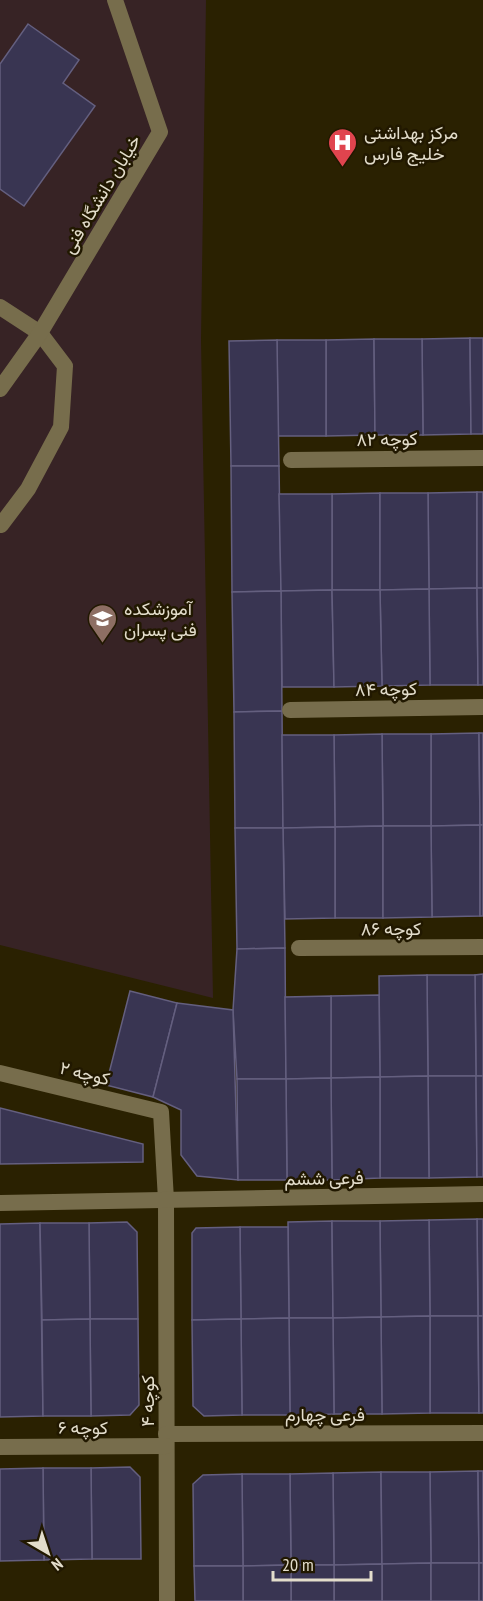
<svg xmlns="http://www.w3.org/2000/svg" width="483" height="1601" viewBox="0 0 483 1601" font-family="'PT Sans Narrow',Vazirmatn,sans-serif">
  <rect width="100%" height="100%" fill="#2a2101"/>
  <path fill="#372325" d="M0,0H206L201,340L213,998L0,945Z"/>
  <g fill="#393552" stroke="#645f7f" stroke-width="1.5">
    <path d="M28,24L79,60L63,83L95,106L24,206L0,189V64Z"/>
    <path d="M470,338L471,434L423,435L422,339Z"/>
    <path d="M470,338H483V434H471Z"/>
    <path d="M374,339L375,435L326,436V340Z"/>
    <path d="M374,339H422L423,435H375Z"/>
    <path d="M277,340H326V436H278Z"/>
    <path d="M277,340L279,466H231L229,341Z"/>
    <path d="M231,466H279L281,591L232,592Z"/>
    <path d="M477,492V588L429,589L428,493Z"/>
    <rect x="477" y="492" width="6" height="96"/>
    <path d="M380,493V590H332V494Z"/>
    <path d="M380,493H428L429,589L380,590Z"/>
    <path d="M279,494H332V590L281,591Z"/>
    <path d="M477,588L478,685H430L429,589Z"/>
    <path d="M477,588H483V685H478Z"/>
    <path d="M429,589L430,685L382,686L380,590Z"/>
    <path d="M332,590L334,687H282L281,591Z"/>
    <path d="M332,590H380L382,686L334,687Z"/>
    <path d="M281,591L282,711L234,712L232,592Z"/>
    <path d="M282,711L283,828H235L234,712Z"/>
    <path d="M479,733L480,825L431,826V734Z"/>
    <path d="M479,733H483V825H480Z"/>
    <path d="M382,734H431V826H383Z"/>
    <path d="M382,734L383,826L335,827L334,735Z"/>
    <path d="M282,735H334L335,827L283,828Z"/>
    <path d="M480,825V916L432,917L431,826Z"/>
    <rect x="480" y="825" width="3" height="91"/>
    <path d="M383,826V918H335V827Z"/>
    <path d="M383,826H431L432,917L383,918Z"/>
    <path d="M335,827V918L285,919L283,828Z"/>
    <path d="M235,828H283L285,948L237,949Z"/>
    <path d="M285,948L286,1079H237L233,1010L237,949Z"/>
    <path d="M483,974V1076H476L475,975Z"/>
    <path d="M427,975H475L476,1076H428Z"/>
    <path d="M427,975L428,1076L380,1077L379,976Z"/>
    <path d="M130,991L177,1003L153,1097L106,1085Z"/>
    <path d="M379,995L380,1077L331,1078V996Z"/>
    <path d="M331,996V1078L286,1079L285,997Z"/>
    <path d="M177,1003L233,1010L238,1180L197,1176L181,1155V1110L153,1097Z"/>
    <path d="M428,1076H476L477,1177L429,1178Z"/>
    <path d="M428,1076L429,1178H380V1077Z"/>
    <path d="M476,1076H483V1177H477Z"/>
    <path d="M380,1077V1178L332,1180L331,1078Z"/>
    <path d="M331,1078L332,1180H287L286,1079Z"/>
    <path d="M237,1079H286L287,1180H238Z"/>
    <path d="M0,1108L143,1144V1162L0,1164Z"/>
    <path d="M477,1219H483V1316H478Z"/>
    <path d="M477,1219L478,1316H430L429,1220Z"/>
    <path d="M429,1220L430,1316L381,1317L380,1221Z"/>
    <path d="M332,1221L333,1318H289L288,1222Z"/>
    <path d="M332,1221H380L381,1317L333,1318Z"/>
    <path d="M127,1222L137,1232L138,1319H90L89,1223Z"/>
    <path d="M40,1223L43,1416L0,1417V1224Z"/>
    <path d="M40,1223H89L90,1319L42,1320Z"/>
    <path d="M240,1227H288L289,1318L241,1319Z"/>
    <path d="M240,1227L241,1319L192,1320V1233L196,1228Z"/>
    <path d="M430,1316H478L479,1413H430Z"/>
    <path d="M430,1316V1413L382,1414L381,1317Z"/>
    <path d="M478,1316H483V1413H479Z"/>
    <path d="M381,1317L382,1414H334L333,1318Z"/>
    <path d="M289,1318H333L334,1414L290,1415Z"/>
    <path d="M289,1318L290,1415H242L241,1319Z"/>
    <path d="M90,1319H138L139,1405L130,1415L91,1416Z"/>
    <path d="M90,1319L91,1416H43L42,1320Z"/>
    <path d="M241,1319L242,1415L204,1416L193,1406L192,1320Z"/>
    <path d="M130,1467L140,1477L141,1559H92L91,1468Z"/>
    <path d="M43,1468H91L92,1559L44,1560Z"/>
    <path d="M43,1468L44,1560L0,1561V1469Z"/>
    <path d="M478,1471L479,1563H431L430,1472Z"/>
    <path d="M478,1471H483V1563H479Z"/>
    <path d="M381,1472L382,1564L334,1565L333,1473Z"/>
    <path d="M381,1472H430L431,1563L382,1564Z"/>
    <path d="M333,1473L334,1565H291L290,1474Z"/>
    <path d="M242,1474H290L291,1565L243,1566Z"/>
    <path d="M242,1474L243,1566H194L193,1484L203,1475Z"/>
    <path d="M431,1563V1601H382V1564Z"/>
    <rect x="431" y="1563" width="48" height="38"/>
    <rect x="479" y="1563" width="4" height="38"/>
    <path d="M382,1564V1601H334V1565Z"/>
    <rect x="291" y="1565" width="43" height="36"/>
    <path d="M291,1565V1601H243V1566Z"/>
    <path d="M194,1566H243V1601H195Z"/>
  </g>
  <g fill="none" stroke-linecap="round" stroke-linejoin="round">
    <g stroke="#776d4c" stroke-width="16">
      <path d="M0,307L40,333L65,366L61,427L28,489L1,525"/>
      <path d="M0,389L40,333L160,132L115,0"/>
    </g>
    <g stroke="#776d4c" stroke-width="16">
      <path d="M291,460L483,458"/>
      <path d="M290,710L483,707"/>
      <path d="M299,948L483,947"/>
      <path d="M0,1073L161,1112L166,1200L167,1601"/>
      <path d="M0,1203L483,1194"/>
      <path d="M166,1434L483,1433"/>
      <path d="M0,1447L166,1446"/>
    </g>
  </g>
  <defs>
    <symbol id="hospital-pin" viewBox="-11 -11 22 30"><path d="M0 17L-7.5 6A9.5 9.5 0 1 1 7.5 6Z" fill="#e0444e" stroke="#211800"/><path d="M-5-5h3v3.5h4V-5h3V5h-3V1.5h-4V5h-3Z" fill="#fff"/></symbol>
    <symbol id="university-pin" viewBox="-11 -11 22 30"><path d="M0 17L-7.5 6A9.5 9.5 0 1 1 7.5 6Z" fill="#8d6e63" stroke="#211800"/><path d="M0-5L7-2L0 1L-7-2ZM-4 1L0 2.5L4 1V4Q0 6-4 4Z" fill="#fff"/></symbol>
  </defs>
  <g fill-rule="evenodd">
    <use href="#hospital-pin" x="326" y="126" width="33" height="45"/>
    <use href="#university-pin" x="86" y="602" width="33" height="45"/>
  </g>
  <g text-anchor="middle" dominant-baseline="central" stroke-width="5" stroke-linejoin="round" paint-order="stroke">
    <g font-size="18" fill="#e3ddcb" stroke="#211800" text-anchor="start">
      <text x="364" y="132">مرکز بهداشتی<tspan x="364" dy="21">خلیج فارس</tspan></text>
      <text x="124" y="608">آموزشکده<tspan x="124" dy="21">فنی پسران</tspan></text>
    </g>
    <g font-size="18" fill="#e3ddcb" stroke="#211800">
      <text transform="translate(101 194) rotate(-59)">خیابان دانشگاه فنی</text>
      <text transform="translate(387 439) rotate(-1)">کوچه ۸۲</text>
      <text transform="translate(386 689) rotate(-1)">کوچه ۸۴</text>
      <text x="391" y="928">کوچه ۸۶</text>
      <text transform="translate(85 1073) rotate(14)">کوچه ۲</text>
      <text transform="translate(324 1178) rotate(-1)">فرعی ششم</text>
      <text transform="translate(147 1401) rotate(-90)">کوچه ۴</text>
      <text x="325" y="1414">فرعی چهارم</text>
      <text x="83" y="1427">کوچه ۶</text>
    </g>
  </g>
  <g transform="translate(48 1553) rotate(141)" stroke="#211800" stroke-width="4.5" paint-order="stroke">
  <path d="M0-4.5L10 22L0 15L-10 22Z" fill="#e3ddcb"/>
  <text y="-9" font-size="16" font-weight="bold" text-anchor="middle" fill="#e3ddcb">N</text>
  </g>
  <path d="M273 1571v9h98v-9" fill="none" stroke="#e3ddcb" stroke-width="3"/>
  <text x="282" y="1571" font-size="18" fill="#e3ddcb" stroke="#211800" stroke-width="4.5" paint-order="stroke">20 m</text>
</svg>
